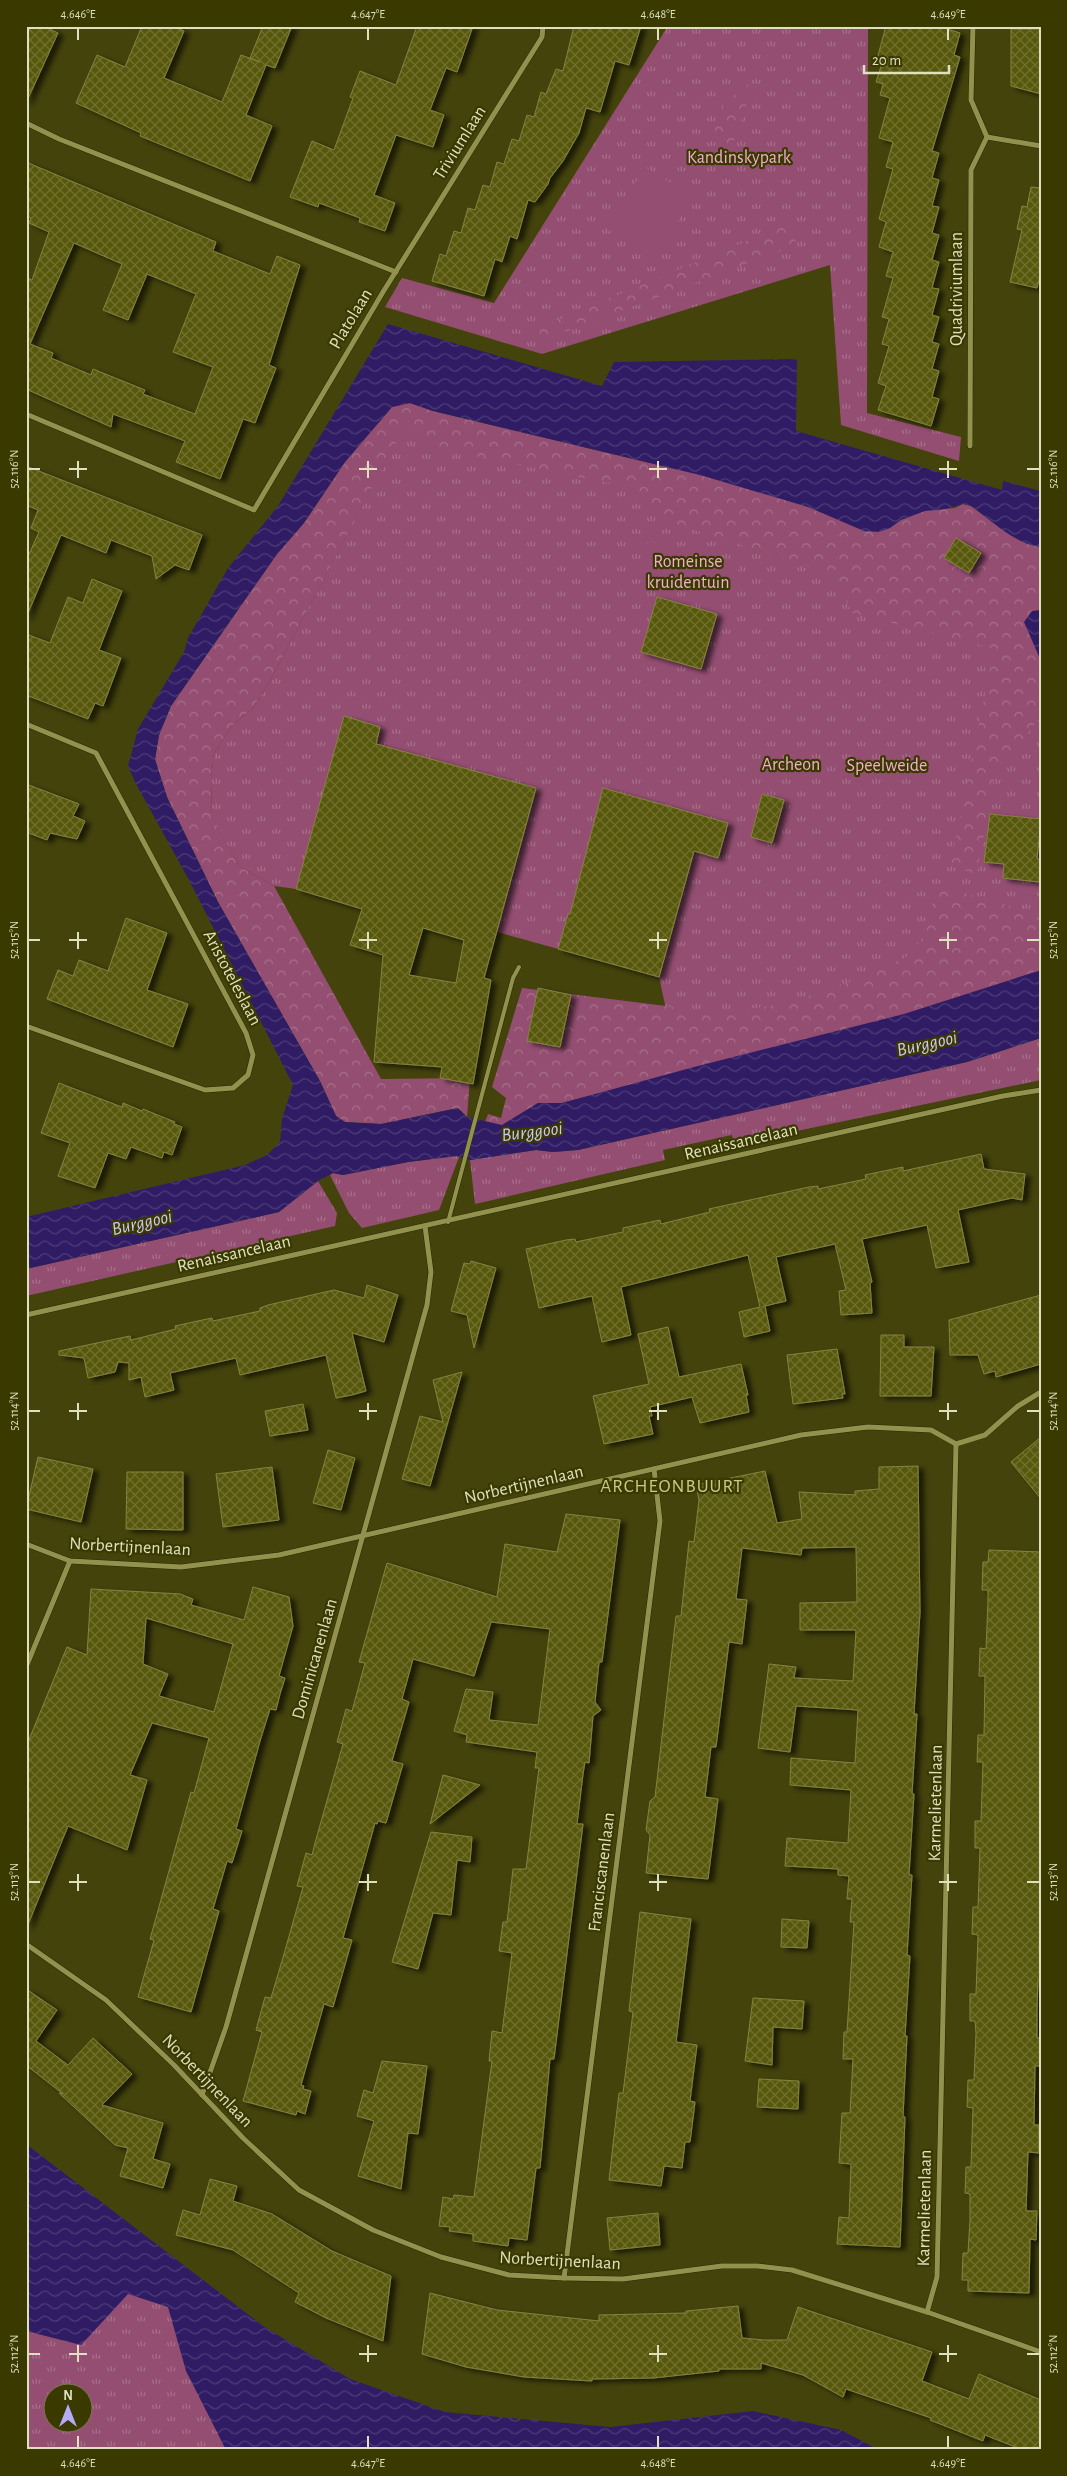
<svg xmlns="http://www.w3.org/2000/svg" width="1067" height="2476" viewBox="0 0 1067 2476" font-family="'Alegreya Sans',sans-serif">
  <defs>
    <pattern id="grass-tufts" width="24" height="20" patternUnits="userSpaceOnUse" patternTransform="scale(1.25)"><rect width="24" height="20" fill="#944e72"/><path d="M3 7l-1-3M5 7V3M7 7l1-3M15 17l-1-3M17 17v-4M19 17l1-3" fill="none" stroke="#a7708a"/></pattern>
    <pattern id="forest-crowns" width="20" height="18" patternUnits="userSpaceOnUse" patternTransform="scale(1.25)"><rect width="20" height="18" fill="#944e72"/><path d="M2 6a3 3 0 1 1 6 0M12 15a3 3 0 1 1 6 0" fill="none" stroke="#a7708a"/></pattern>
    <pattern id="water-waves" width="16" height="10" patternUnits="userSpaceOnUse" patternTransform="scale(1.25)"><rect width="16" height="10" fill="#2f1c64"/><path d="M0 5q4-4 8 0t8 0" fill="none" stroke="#4d3d78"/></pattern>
    <pattern id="building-cross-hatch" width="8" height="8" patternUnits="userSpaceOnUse" patternTransform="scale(1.25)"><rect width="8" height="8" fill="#59580d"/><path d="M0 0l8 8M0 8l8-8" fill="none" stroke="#70702e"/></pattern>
    <filter id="shadow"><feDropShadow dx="5.5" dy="3" stdDeviation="2.5" flood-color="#0009"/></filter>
  </defs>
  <rect width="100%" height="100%" fill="#44430c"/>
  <g fill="url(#grass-tufts)" fill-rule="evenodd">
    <path d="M668,26H868L867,413L961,437L959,461L841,425L830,265L542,354L385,307L402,278L494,303Z"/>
    <path d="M408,419L629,462L1041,525V1011L684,1092L659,977L497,932L492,949L296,889L274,886L239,866L212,817L211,779L214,753L233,725L253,708L271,679Z"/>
    <path d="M1041,1038V1080L734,1144L732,1135L663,1150L665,1160L475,1204L470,1160L536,1150L553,1152L578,1150L967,1062Z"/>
    <path d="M457,1156L459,1157L439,1210L362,1228L349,1213L330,1175L333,1173L343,1175L408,1162Z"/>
    <path d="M318,1181L337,1213L335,1226L26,1296V1269L279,1212Z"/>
    <path d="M128,2288L170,2305L226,2450H26V2325ZM52,2394H82V2424H52Z"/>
  </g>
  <g fill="url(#forest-crowns)">
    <path d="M748,84L752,88L731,150C695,125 725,101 748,84Z"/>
    <path d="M789,223L797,245L538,342L532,331Z"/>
    <path d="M410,403L433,411L700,475L808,507L864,531L879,532L890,528L901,520L925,511L955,508L963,504L971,506C991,520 1016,544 1041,547V584L1033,585L1041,596V610L1032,611L1024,622L1041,661V717L995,773L977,874L950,866L990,669L991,648L852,613L835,575L660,519L619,485L464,454L420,442L408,420L271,679L253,708L233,725L214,753L211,779L212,816L239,866L274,886L381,1079L470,1078L467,1117L458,1108L381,1124L345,1122L336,1116L320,1081L218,902L167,797L155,760L159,735L171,706L277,554L304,523L345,462L392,407Z"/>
    <path d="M937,885L1013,907L1041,921V970L904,1014L562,1103H538L502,1126L485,1122L488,1114L501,1118L506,1098L492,1087L522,988L706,1011L739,1010L786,1004L863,977L908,956L925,934Z"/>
  </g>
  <g fill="#944e72">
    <path d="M645,167L693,197L654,259L607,229Z"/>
    <path d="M648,541L739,568L729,604L638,577Z"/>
  </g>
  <g fill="url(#water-waves)">
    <path d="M388,324L602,386L614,362L797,359L796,431L1002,490L1003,481L1041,491V547C1016,545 991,520 971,506L963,504L945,509L925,511L901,520L890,528L879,532L864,531L808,507L700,475L433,411L410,403L392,407L345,462L304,523L277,554L171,706L159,735L155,759L167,797L218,902L320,1081L336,1116L345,1122L381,1124L458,1108L467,1117L502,1125L538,1103H562L694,1067L904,1014L1041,970V1038L967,1062L578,1150L553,1152L536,1150L470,1160L456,1156L408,1162L343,1175L333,1173L318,1181L279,1212L26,1269V1217L245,1165L267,1155L280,1142L282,1119L293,1085L190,882L135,782L128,766L138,729L184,652L188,638L228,568L278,506Z"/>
    <path d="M1041,610V661L1024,622L1032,611Z"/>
    <path d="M26,2144L263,2326L350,2379L445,2412L610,2427L753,2411L841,2430L879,2450H226L186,2371L168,2307L128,2294L81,2345L26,2331Z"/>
  </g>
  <g fill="url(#building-cross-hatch)" stroke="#84843f" fill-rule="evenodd" filter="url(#shadow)">
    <path d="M26,26H43L58,33L26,103Z"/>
    <path d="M142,26H172L184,31L164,78L222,102L241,55L260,62L250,58L263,26H292L275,68L266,65L246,115L272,126L250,181L140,136L141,133L76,103L97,55L125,67Z"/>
    <path d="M417,26H473L457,72L446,68L430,110L444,115L433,147L396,135L374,195L395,203L385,231L359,222L360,218L319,203L318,207L290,197L312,141L334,150L353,98L350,97L360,71L396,85Z"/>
    <path d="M574,26H641L629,65L615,61L600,112L586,108L579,133L563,161L550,178L548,184L535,202L528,200L517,239L510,236L502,262L495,259L484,296L432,281L440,254L446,256L454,231L461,233L468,208L475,210L483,185L490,187L497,162L504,164L512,139L519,141L527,115L534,117L541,92L546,94L556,69L563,71Z"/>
    <path d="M886,26H938L960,33L954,55L960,57L932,151L939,153L932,178L939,180L932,206L939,207L932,233L939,235L932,260L939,262L932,288L939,289L932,315L939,317L932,342L939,344L932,369L939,371L932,397L939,399L931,426L878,410L886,386L878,383L889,346L882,344L889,319L882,317L893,278L886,276L893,252L879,247L886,222L879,219L893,169L886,167L893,142L879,138L890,98L880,95L883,84L876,82L883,60L877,59Z"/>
    <path d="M1011,29H1041V94L1011,86Z"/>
    <path d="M26,162L216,242L213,251L270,274L277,256L300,265L269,365L276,368L255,423L243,419L220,479L176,462L185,441L113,414L111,427L26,389V277L32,280L49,232L29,223L31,218L26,216ZM74,243L122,264L103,310L128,320L147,274L196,294L173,352L213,367L195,414L143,394L145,390L93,369L91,375L51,358L53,353L30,344Z"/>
    <path d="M1031,187L1041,188V273L1037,288L1010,282L1022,230L1017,229L1022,206L1027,207Z"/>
    <path d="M26,466L202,535L189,570L175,565L156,579L152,556L111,540L106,553L61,535L26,618V561L39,532L31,528L38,510L26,505Z"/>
    <path d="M956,538L981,553L969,573L944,558Z"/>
    <path d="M92,579L122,591L99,650L121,658L103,706L95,703L88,719L26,695V634L50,643L68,597L83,603Z"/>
    <path d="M657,597L717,614L701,669L641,652Z"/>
    <path d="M344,716L380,727L376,744L536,788L484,978L491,980L473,1084L440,1078L442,1067L374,1062L383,955L350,945L362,909L296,889ZM423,928L464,940L456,983L409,975Z"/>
    <path d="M26,784L79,804L73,816L85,821L77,839L50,833L47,840L26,832Z"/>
    <path d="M603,788L728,823L718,858L694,851L659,977L558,949L568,914H570Z"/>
    <path d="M762,794L784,800L772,843L751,837Z"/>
    <path d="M990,814L1041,819L1037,859H1041L1039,882L1003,878L1004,864L984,862Z"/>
    <path d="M126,918L167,933L147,990L188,1004L173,1047L47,999L58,970L73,976L79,960L108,971Z"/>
    <path d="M538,988L571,995L560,1047L527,1041Z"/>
    <path d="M59,1083L122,1107L123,1103L142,1111L143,1109L175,1122L174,1124L182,1127L172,1155L164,1152L162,1158L131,1147L126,1159L108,1153L95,1188L58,1176L70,1143L41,1133Z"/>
    <path d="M981,1154L984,1169L1025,1174L1022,1200L1012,1198L958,1210L969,1262L936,1268L927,1225L862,1239L872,1282L870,1283L872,1313L841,1315L839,1291L846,1290L835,1244L776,1257L786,1301L765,1306L770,1331L744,1337L739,1312L760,1307L748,1255L621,1287L631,1335L602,1342L592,1296L539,1308L526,1249L566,1240L575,1239L576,1242L623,1232V1228L660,1220L661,1224L710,1212L709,1209L809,1187L818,1186V1189L866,1179L865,1175L903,1167V1171Z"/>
    <path d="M471,1261L496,1268L474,1348L467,1315L451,1311L464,1263L470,1264Z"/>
    <path d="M367,1285L398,1295L384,1342L352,1333L366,1391L352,1395L336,1398L326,1355L240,1375L236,1358L170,1373L174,1390L145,1397L141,1377L129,1380V1363L118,1362L115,1372L88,1378L84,1358L59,1355V1351L130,1336L131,1340L176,1329L175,1326L193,1322L212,1318L213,1321L260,1311V1308L268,1305L334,1290L364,1298Z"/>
    <path d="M1041,1295V1364L996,1377L995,1371L984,1374L978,1355H950L949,1320Z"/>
    <path d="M668,1327L679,1377L741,1364L748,1395H746L749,1412L700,1423L692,1397L650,1407L652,1416H649L653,1434L604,1444L593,1396L649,1384L638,1334Z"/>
    <path d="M881,1335H904V1347H934L931,1396H880Z"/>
    <path d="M837,1349L845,1394H842L843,1398L793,1404L787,1355Z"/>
    <path d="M462,1372L430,1486L402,1479L420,1416L443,1422L433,1380Z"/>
    <path d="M303,1404L308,1430L270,1436L265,1411Z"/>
    <path d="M1041,1437V1499L1011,1462Z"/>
    <path d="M328,1450L355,1458L341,1510L313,1503Z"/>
    <path d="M38,1457L93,1469L81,1522L26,1509Z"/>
    <path d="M918,1466L920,1612L914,1714H917L912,1794H914L909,1875H912L907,1955L910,1956L905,2036H907L903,2116L905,2117L900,2247L837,2244L839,2217L849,2218L851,2164L839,2163L842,2113H850L853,2059H843L844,2032H847L854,1922H850L852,1899H847L849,1876L838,1875V1869L785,1866L787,1838L848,1843L851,1790L790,1785L791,1758L855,1763L858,1710L796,1706L790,1752L758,1748L769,1664L796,1667L794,1678L853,1681L856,1630H800V1603L857,1602L856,1547L802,1548L801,1555L742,1548L736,1599L747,1600L742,1644L729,1642L716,1747H711L705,1797L718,1799L708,1879L646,1873L650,1835L646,1830L650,1801L655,1797L676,1616H681L689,1541L694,1542L699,1500L696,1485L765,1471L777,1523L802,1519L799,1492L855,1495V1491L879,1489V1467Z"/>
    <path d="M272,1467L279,1520L223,1527L216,1474Z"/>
    <path d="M127,1472H183V1530L126,1529Z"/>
    <path d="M566,1514L620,1520L602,1662H599L595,1702L601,1710L593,1716L589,1763L585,1762L583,1774L577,1824H583L554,2059H550L540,2168H536L527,2240L509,2238L508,2246L473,2241V2234L449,2231L450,2227L439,2226L443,2197L453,2199L454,2195L474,2197L492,2061H489L492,2031L502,2033L512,1953L499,1951L503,1922H507L513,1869H526L539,1768H535L537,1752L466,1742L467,1735L454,1731L466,1689L493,1692L489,1720L538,1725L550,1629L491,1622L474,1676L413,1659L402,1699L409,1702L392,1761L403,1764L386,1823L378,1821L377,1824L375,1823L343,1938L352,1940L333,2007L324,2004L301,2085L304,2086L303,2089L311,2091L305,2114L297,2111L296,2115L243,2101L262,2032L256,2030L265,1997L271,1998L284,1954L303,1887L297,1886L306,1853L312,1855L315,1843L343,1744L337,1742L346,1709L352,1711L365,1663L359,1662L387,1563L497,1597L505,1544L557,1552Z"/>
    <path d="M989,1550L1041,1552V1894L1039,1952H1041V1980H1038L1037,2009V2038H1041V2066H1035L1034,2125H1039V2153L1028,2152L1026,2211H1037L1036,2240L1030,2239L1029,2293L968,2291V2280H962L963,2253H968L970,2220V2194L965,2193L966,2167H971L973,2108L967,2107L968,2080H974L976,2033L975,2021H970V1994H976L978,1935L972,1934L973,1907H978L980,1848H975V1821H981L983,1762H977L978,1735H984L985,1676H979L980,1648L986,1649L988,1601V1590H982L983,1562H988Z"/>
    <path d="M253,1587L289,1597L293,1626L279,1676L285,1678L280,1694L276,1710L270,1709L260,1741L236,1829L242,1831L232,1863L227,1861L213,1909L219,1911L191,2012L138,1997L154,1940L150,1939L191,1792L194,1793L209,1738L152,1723L130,1775L147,1780L127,1850L68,1826L27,1927L26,1747L67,1647L87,1655L91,1589L180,1594L193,1599L191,1605L244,1620ZM146,1618L233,1644L214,1712L159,1696L168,1674L143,1664Z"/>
    <path d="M443,1775L480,1785L430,1824Z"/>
    <path d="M431,1832L472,1837L470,1862L457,1860L451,1915L433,1913L418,1969L392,1962Z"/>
    <path d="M640,1912L691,1919L676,2042L697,2045L690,2101L695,2102L690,2142H685L682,2168L664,2166L661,2186L609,2180L619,2093H623L633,2012L629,2011Z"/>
    <path d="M782,1919L809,1921L807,1948L781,1947Z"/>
    <path d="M26,1989L57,2010L36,2041L68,2065L93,2038L132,2074L102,2105L163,2123L153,2159L170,2164L163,2188L120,2176L128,2148L115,2145L59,2093L63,2094L26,2065Z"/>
    <path d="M753,1998L804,2001L802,2029L773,2027L772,2065L745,2061Z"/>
    <path d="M382,2061L427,2066L418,2134L408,2133L401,2189L358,2176L374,2121L357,2116L364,2090L373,2093Z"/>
    <path d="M759,2079L799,2081L798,2109L757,2107Z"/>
    <path d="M210,2179L237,2186L233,2201L272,2214L332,2251L391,2276L383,2341L326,2318L295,2302L299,2293L233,2250L176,2235L183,2210L200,2215Z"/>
    <path d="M658,2213L660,2245L610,2250L607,2218Z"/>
    <path d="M430,2293L497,2310L599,2321V2315L686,2313V2311L738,2306L742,2338L764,2340H787L798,2307L932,2352L922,2381L969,2399L979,2374L1041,2400V2450H1023L985,2435L983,2441L930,2420L931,2418L846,2389L843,2397L803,2375L761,2363V2369H719V2371L653,2378L592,2379V2381L524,2377L466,2367L422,2354Z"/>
  </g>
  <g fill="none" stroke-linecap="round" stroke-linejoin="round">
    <defs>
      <path id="lane" d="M448,1222L513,978L519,967"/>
      <g id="street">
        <path d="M26,123L59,139L396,272"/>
        <path d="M987,137L1041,146"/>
        <path d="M26,414L254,510L383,292L542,37L543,26"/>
        <path d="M970,446L971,170L987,137L971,100L973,26"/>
        <path d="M26,724L96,753L246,1033L253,1055L248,1075L233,1088L205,1090L26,1026"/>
        <path d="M26,1315L1003,1096L1041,1090"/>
        <path d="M26,1544L70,1561L181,1567L279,1555L801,1435L868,1427L931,1430L956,1444L985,1435L1018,1406L1041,1392"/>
        <path d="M26,1667L70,1561"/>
        <path d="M26,1944L106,2000L174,2065L243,2138L299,2190L373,2230L441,2257L509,2275L564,2278L623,2279L722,2266H757L792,2270L927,2312L1041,2352"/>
        <path d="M202,2095L226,2027L427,1305L431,1272L425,1226"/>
        <path d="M564,2278L660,1521L654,1469"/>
        <path d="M927,2312L937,2277L956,1444"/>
      </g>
    </defs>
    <use href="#lane" stroke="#292904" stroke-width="5"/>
    <use href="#street" stroke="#292904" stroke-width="6"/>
    <use href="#lane" stroke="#92924e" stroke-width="4"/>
    <use href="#street" stroke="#92924e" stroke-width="5"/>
  </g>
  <path fill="none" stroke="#dfe0be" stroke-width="2" d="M78,28V40M368,28V40M658,28V40M948,28V40M78,461V478M368,461V478M658,461V478M948,461V478M28,469H40M69,469H87M359,469H377M649,469H667M939,469H957M1027,469H1040M78,932V949M368,932V949M658,932V949M948,932V949M28,940H40M69,940H87M359,940H377M649,940H667M939,940H957M1027,940H1040M78,1403V1420M368,1403V1420M658,1403V1420M948,1403V1420M28,1411H40M69,1411H87M359,1411H377M649,1411H667M939,1411H957M1027,1411H1040M78,1874V1891M368,1874V1891M658,1874V1891M948,1874V1891M28,1882H40M69,1882H87M359,1882H377M649,1882H667M939,1882H957M1027,1882H1040M78,2345V2362M368,2345V2362M658,2345V2362M948,2345V2362M28,2354H40M69,2354H87M359,2354H377M649,2354H667M939,2354H957M1027,2354H1040M78,2436V2448M368,2436V2448M658,2436V2448M948,2436V2448"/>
  <g text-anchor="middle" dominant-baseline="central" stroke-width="4.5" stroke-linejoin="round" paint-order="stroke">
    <g font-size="18" fill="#dfe0be" stroke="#393900">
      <text transform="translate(460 143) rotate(-58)">Triviumlaan</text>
      <text transform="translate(957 289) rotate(-90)">Quadriviumlaan</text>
      <text transform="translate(351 319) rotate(-59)">Platolaan</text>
      <text transform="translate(232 978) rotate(62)">Aristoteleslaan</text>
      <text transform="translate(741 1142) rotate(-13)">Renaissancelaan</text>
      <text transform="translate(234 1254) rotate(-13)">Renaissancelaan</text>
      <text transform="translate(524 1485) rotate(-13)">Norbertijnenlaan</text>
      <text transform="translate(130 1547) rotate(3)">Norbertijnenlaan</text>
      <text transform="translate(315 1659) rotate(-74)">Dominicanenlaan</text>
      <text transform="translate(936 1803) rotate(-89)">Karmelietenlaan</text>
      <text transform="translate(602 1872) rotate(-83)">Franciscanenlaan</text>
      <text transform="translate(207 2081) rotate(46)">Norbertijnenlaan</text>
      <text transform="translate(925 2208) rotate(-89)">Karmelietenlaan</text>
      <text transform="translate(560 2261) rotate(3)">Norbertijnenlaan</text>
    </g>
    <g font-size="18" fill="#f2aece" stroke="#393900">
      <text x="739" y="158">Kandinskypark</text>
      <text x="688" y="562">Romeinse<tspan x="688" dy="21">kruidentuin</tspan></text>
      <text x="791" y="765">Archeon</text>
      <text x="887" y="766">Speelweide</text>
    </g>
    <g font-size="19" font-style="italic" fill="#ccc8f3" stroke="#393900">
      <text transform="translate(927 1044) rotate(-13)">Burggooi</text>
      <text transform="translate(532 1132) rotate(-7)">Burggooi</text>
      <text transform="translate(142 1223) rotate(-13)">Burggooi</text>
    </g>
    <g font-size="19" letter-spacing="1" fill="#c8c983" stroke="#393900">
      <text x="672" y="1486">ARCHEONBUURT</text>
    </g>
  </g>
  <rect width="1067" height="2476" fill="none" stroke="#393900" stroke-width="55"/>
  <g transform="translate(68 2408)"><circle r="24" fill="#393900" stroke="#7b7c4c"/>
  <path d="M0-4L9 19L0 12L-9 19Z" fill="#b5acf8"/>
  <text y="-8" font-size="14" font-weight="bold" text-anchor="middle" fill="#dfe0be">N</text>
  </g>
  <path d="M864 65v8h85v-8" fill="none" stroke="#dfe0be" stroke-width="2.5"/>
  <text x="872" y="65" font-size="15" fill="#dfe0be" stroke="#393900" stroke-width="4" paint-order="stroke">20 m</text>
  <rect x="28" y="28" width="1012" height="2420" fill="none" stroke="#dfe0be" stroke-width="2"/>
  <g font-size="12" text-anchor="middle" fill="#dfe0be">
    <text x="78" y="18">4.646°E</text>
    <text x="368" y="18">4.647°E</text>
    <text x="658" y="18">4.648°E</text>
    <text x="948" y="18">4.649°E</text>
    <text transform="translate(14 469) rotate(-90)" y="4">52.116°N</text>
    <text transform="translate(1053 469) rotate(-90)" y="4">52.116°N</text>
    <text transform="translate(14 940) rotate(-90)" y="4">52.115°N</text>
    <text transform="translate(1053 940) rotate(-90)" y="4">52.115°N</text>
    <text transform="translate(14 1411) rotate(-90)" y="4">52.114°N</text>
    <text transform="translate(1053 1411) rotate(-90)" y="4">52.114°N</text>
    <text transform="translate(14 1882) rotate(-90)" y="4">52.113°N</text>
    <text transform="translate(1053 1882) rotate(-90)" y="4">52.113°N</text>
    <text transform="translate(14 2354) rotate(-90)" y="4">52.112°N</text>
    <text transform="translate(1053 2354) rotate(-90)" y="4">52.112°N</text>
    <text x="78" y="2467">4.646°E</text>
    <text x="368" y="2467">4.647°E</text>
    <text x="658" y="2467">4.648°E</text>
    <text x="948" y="2467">4.649°E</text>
  </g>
</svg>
